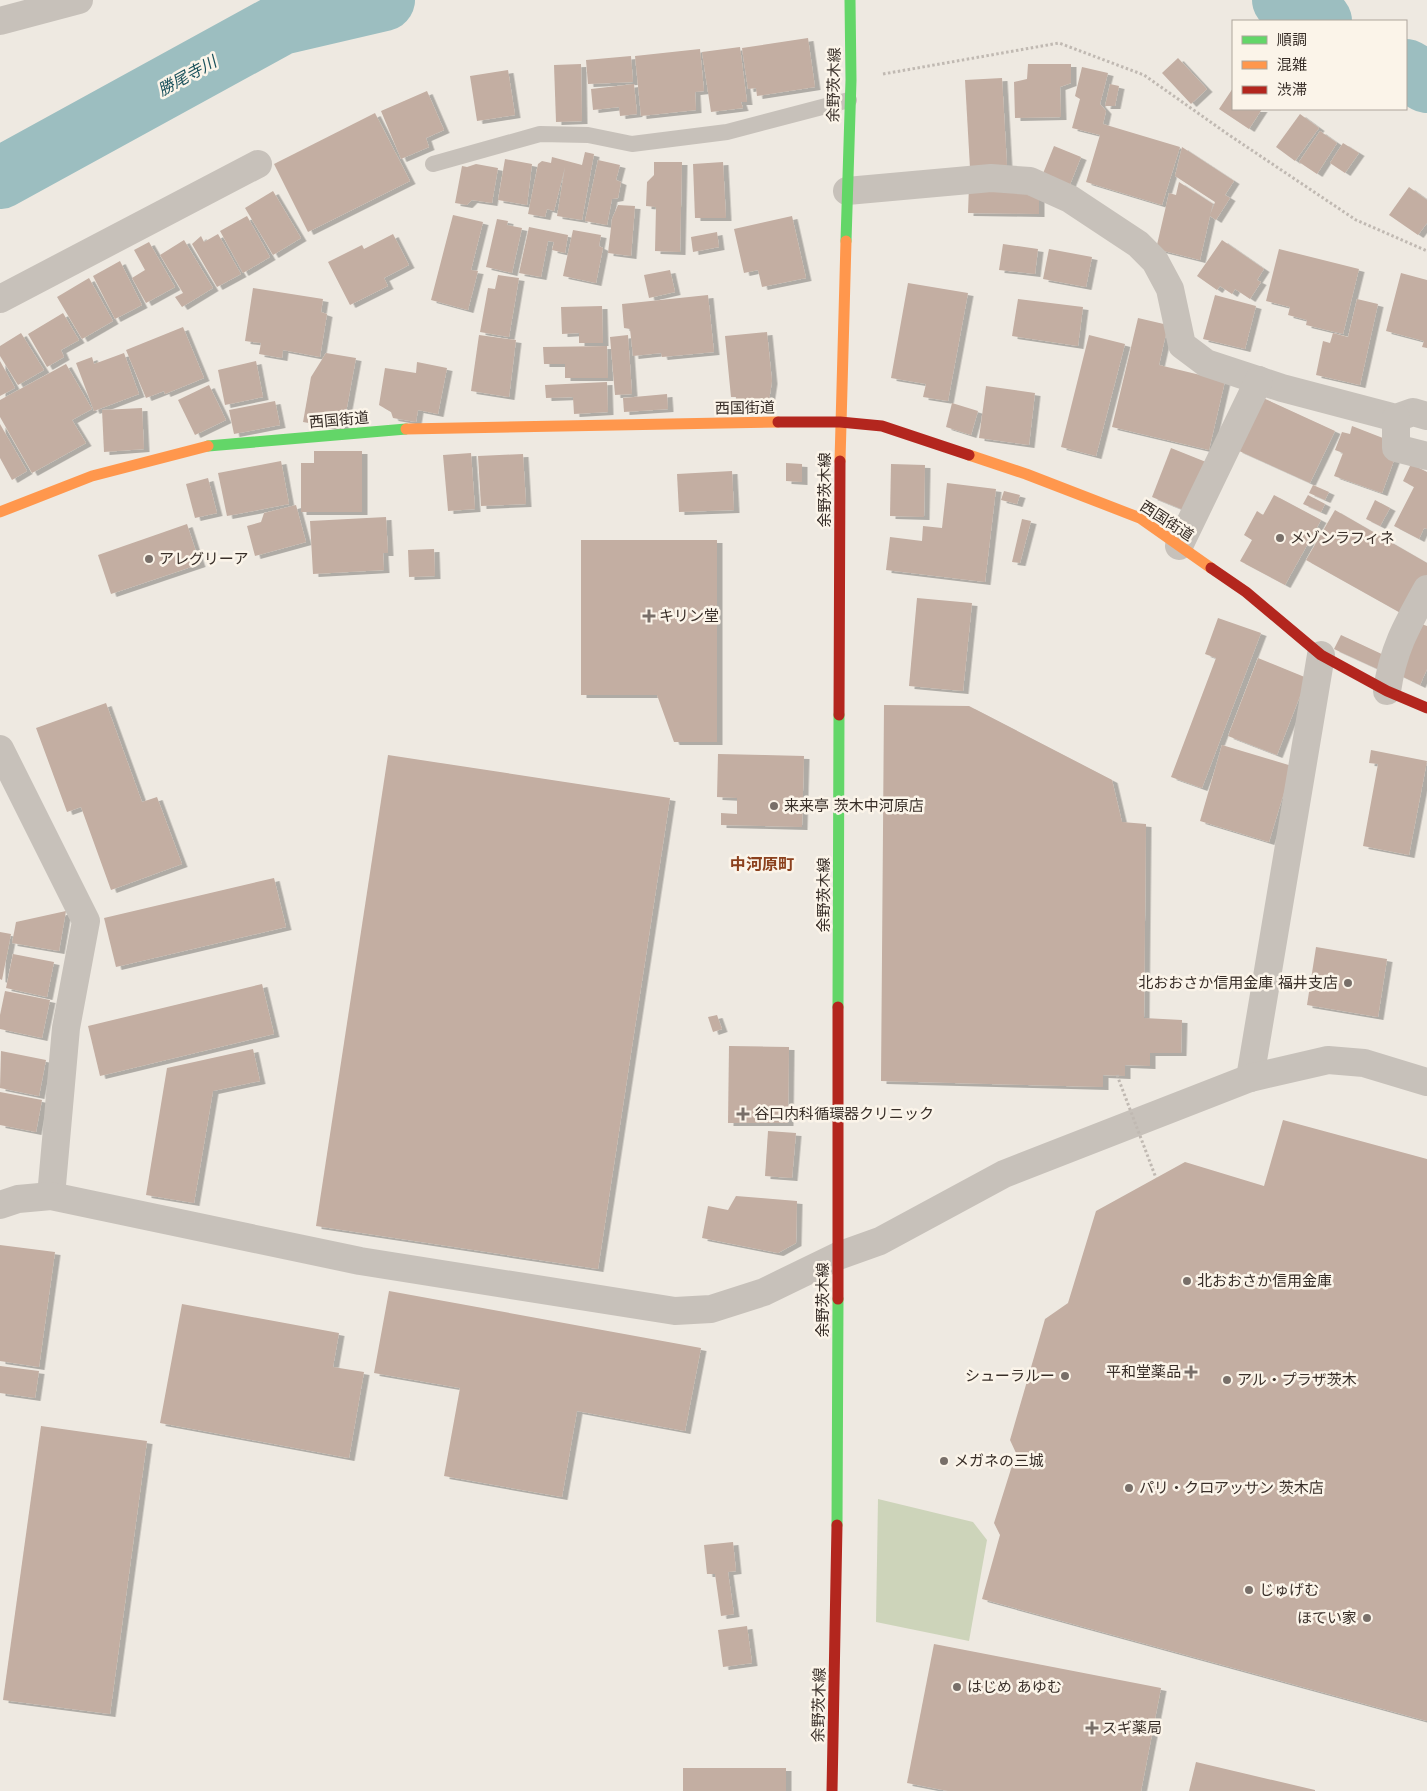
<svg xmlns="http://www.w3.org/2000/svg" width="1427" height="1791" viewBox="0 0 1427 1791" font-family="'DejaVu Sans','Noto Sans JP',sans-serif">
  <defs>
    <filter id="shadow"><feDropShadow dx="5.5" dy="3" stdDeviation="0" flood-color="#0004"/></filter>
  </defs>
  <rect width="100%" height="100%" fill="#eee9e1"/>
  <path fill="#cdd4ba" d="M878,1499L973,1522L987,1540L969,1641L876,1622Z"/>
  <g fill="none" stroke-linecap="round" stroke-linejoin="round">
    <g stroke="#9cbec0" stroke-width="62">
      <path d="M1283,0L1321,21"/>
      <path d="M1406,70L1427,82"/>
      <path d="M0,178L281,24L384,0"/>
    </g>
  </g>
  <g fill="#c3aea2" filter="url(#shadow)">
    <path d="M808,38L815,87L757,96L756,88L748,89L742,48Z"/>
    <path d="M740,47L747,102H741L743,108L711,112L702,52Z"/>
    <path d="M700,49L704,91L695,92L696,110L641,116L635,56Z"/>
    <path d="M631,56L633,82L588,84L586,60Z"/>
    <path d="M1178,58L1207,89L1191,104L1162,73Z"/>
    <path d="M581,64L582,121L556,122L554,65Z"/>
    <path d="M1028,64H1071V83L1060,87L1061,117L1015,118L1014,82L1027,79Z"/>
    <path d="M1082,67L1108,73L1100,104L1106,111L1103,124L1180,147L1162,205L1086,182L1100,135L1072,128L1080,99L1075,96Z"/>
    <path d="M508,70L515,115L477,121L470,76Z"/>
    <path d="M1002,78L1007,166L970,168L965,80Z"/>
    <path d="M634,84L637,114L620,116L619,107L593,110L591,89Z"/>
    <path d="M1110,84L1119,86L1115,106H1105Z"/>
    <path d="M1233,88V109H1262L1249,129L1219,109Z"/>
    <path d="M427,91L444,130L426,138L429,147L401,159L381,111Z"/>
    <path d="M375,113L410,181L308,232L274,164Z"/>
    <path d="M1300,114L1319,128L1295,161L1276,147Z"/>
    <path d="M1320,131L1337,143L1317,174L1299,162Z"/>
    <path d="M1343,143L1359,153L1345,173L1330,163Z"/>
    <path d="M1054,146L1081,157L1067,192L1040,181Z"/>
    <path d="M1182,147L1234,181L1225,195L1230,198L1216,220L1210,216L1200,260L1156,249L1169,193L1176,195L1179,182L1213,204L1210,215L1215,202L1175,176Z"/>
    <path d="M585,152L594,154L582,220L557,216L565,167L554,211L547,209L545,217L528,214L538,164L542,161L551,163L552,157L582,165Z"/>
    <path d="M505,159L532,164L527,205L498,200Z"/>
    <path d="M598,160L620,165L616,180L621,182L618,198L612,199L607,225L585,221Z"/>
    <path d="M654,162H682L680,252L655,251L656,207L646,206L647,182L654,175Z"/>
    <path d="M723,162L726,218H695L693,164Z"/>
    <path d="M476,164L498,168L492,203L472,200L467,205L455,203L462,166L467,167Z"/>
    <path d="M969,185L1029,186V196H1039V214L968,213Z"/>
    <path d="M1409,187L1427,200V223L1418,235L1389,215Z"/>
    <path d="M273,191L301,238L273,255L245,208Z"/>
    <path d="M618,205L635,206L631,256L608,253L612,219Z"/>
    <path d="M453,215L483,222L471,270L478,271L468,310L431,300Z"/>
    <path d="M247,216L270,257L243,273L220,231Z"/>
    <path d="M792,216L806,278L762,287L758,270L744,273L734,229Z"/>
    <path d="M497,219L508,221L507,225L522,228L512,273L486,267Z"/>
    <path d="M529,227L568,235L565,253L552,250L554,242L548,241L541,277L519,273Z"/>
    <path d="M573,230L601,235L599,246L603,248L596,283L563,276Z"/>
    <path d="M717,232L719,247L693,252L691,237Z"/>
    <path d="M218,234L241,274L217,287L192,244L201,236L204,242Z"/>
    <path d="M393,234L409,265L384,278L388,286L350,305L328,262L362,245L364,249Z"/>
    <path d="M184,240L213,288L182,307L175,297L183,293L160,255Z"/>
    <path d="M1222,240L1264,269L1257,280L1261,282L1250,299L1235,289L1232,294L1220,286L1217,290L1197,276Z"/>
    <path d="M149,242L175,287L146,303L132,278L145,270L134,250Z"/>
    <path d="M1003,244L1038,249L1035,274L999,270Z"/>
    <path d="M1049,249L1092,257L1086,287L1043,279Z"/>
    <path d="M1279,249L1359,269L1343,334L1306,325L1307,320L1288,315L1290,307L1266,301Z"/>
    <path d="M120,261L142,305L115,319L93,276Z"/>
    <path d="M670,270L675,292L649,298L644,275Z"/>
    <path d="M1401,273L1427,280V348L1422,347L1424,341L1386,331Z"/>
    <path d="M498,275L519,278L509,337L480,332L488,288L495,289Z"/>
    <path d="M89,278L113,321L82,339L57,297Z"/>
    <path d="M908,283L968,293L948,401L923,397L926,384L891,378Z"/>
    <path d="M253,288L323,299L321,312L327,314L320,357L283,350L282,358L259,354L261,343L245,341Z"/>
    <path d="M708,295L714,352L662,357L661,353L633,356L630,329L624,328L622,304Z"/>
    <path d="M1215,295L1256,306L1245,349L1203,339Z"/>
    <path d="M1018,299L1083,307L1078,346L1012,336Z"/>
    <path d="M1357,299L1378,304L1360,385L1316,375L1323,341L1330,343L1333,333L1348,337Z"/>
    <path d="M602,306L603,343H579V333L562,334L561,307Z"/>
    <path d="M63,313L79,340L61,350L64,357L47,367L28,334Z"/>
    <path d="M1138,318L1168,325L1159,365L1225,381L1209,450L1112,427Z"/>
    <path d="M183,327L204,378L165,394L164,391L146,398L126,350Z"/>
    <path d="M767,332L772,381L769,401L746,405L736,403V397H731L725,336Z"/>
    <path d="M21,333L44,370L18,385L0,356V346Z"/>
    <path d="M479,335L516,340L509,397L471,391Z"/>
    <path d="M628,335L632,394L615,395L610,337Z"/>
    <path d="M1089,335L1125,344L1096,456L1061,447Z"/>
    <path d="M607,346L608,378H565V364H544L543,347Z"/>
    <path d="M124,353L139,394L94,411L76,363L92,357L94,364Z"/>
    <path d="M326,353L356,358L343,429L303,422L311,377Z"/>
    <path d="M0,361L15,388L0,396Z"/>
    <path d="M256,361L263,397L225,405L218,370Z"/>
    <path d="M417,362L447,368L438,414L418,410L416,422L393,418L391,412L379,405L385,368L416,373Z"/>
    <path d="M66,364L92,409L72,420L86,443L32,473L0,417V400Z"/>
    <path d="M607,382L608,412L574,414L573,397L546,398L545,385Z"/>
    <path d="M209,385L226,420L195,435L178,400Z"/>
    <path d="M986,386L1035,393L1029,445L979,438Z"/>
    <path d="M667,394L668,409L624,412L623,398Z"/>
    <path d="M1261,397L1335,431L1310,483L1237,450Z"/>
    <path d="M275,401L280,425L234,434L229,410Z"/>
    <path d="M952,403L978,411L971,435L946,427Z"/>
    <path d="M142,408L144,449L104,452L102,410Z"/>
    <path d="M0,424L27,471L12,480L0,458Z"/>
    <path d="M1352,426L1388,440L1396,455L1382,493L1334,476L1343,453L1335,450L1342,432L1350,434Z"/>
    <path d="M1171,448L1211,464L1191,513L1152,497Z"/>
    <path d="M314,451H362V512H301V463H314Z"/>
    <path d="M471,453L475,509L448,511L443,455Z"/>
    <path d="M523,454L526,504L481,506L478,456Z"/>
    <path d="M281,461L289,504L227,516L218,473Z"/>
    <path d="M786,463L802,464V482L786,481Z"/>
    <path d="M891,464L925,465L924,517L890,516Z"/>
    <path d="M1411,464L1427,472V529L1424,528L1419,539L1394,526L1414,487L1403,481Z"/>
    <path d="M732,471L734,510L679,512L677,474Z"/>
    <path d="M208,478L217,513L195,518L186,484Z"/>
    <path d="M947,483L996,489L985,582L886,570L890,537L922,541L923,526L942,528Z"/>
    <path d="M1313,485L1329,492L1325,500L1309,493Z"/>
    <path d="M1004,491L1020,495L1017,504L1001,500Z"/>
    <path d="M1274,495L1321,520L1285,585L1240,561L1252,540L1244,535L1257,511L1263,515Z"/>
    <path d="M1308,495L1325,504L1321,512L1303,504Z"/>
    <path d="M1375,500L1390,508L1380,526L1366,519Z"/>
    <path d="M296,505L306,542L255,556L247,526L261,522L264,513Z"/>
    <path d="M1335,510L1427,563V579L1406,616L1306,560Z"/>
    <path d="M386,517L388,553H383L384,570L313,574L310,521Z"/>
    <path d="M1022,519L1031,521L1020,563L1012,562Z"/>
    <path d="M187,524L200,564L111,594L98,555Z"/>
    <path d="M581,540H717V742H674L657,695H581Z"/>
    <path d="M434,549L435,576L409,577L408,550Z"/>
    <path d="M917,598L972,603L963,691L909,686Z"/>
    <path d="M1218,618L1261,633L1202,788L1171,777L1216,658L1205,654Z"/>
    <path d="M1416,622L1427,626V669L1420,685L1393,672Z"/>
    <path d="M1341,635L1388,657L1382,671L1334,649Z"/>
    <path d="M1258,658L1307,678L1277,755L1228,736Z"/>
    <path d="M106,703L142,802L157,797L182,864L111,890L81,807L67,812L36,728Z"/>
    <path d="M884,705L969,706L1112,780L1122,822L1146,824L1144,1018L1182,1020L1181,1053H1150V1066L1125,1065V1076L1103,1075V1087L881,1081Z"/>
    <path d="M1222,745L1292,766L1269,842L1200,821Z"/>
    <path d="M1371,750L1427,761L1409,855L1363,846L1378,764L1369,763Z"/>
    <path d="M718,754L804,756L802,827L721,825V813L737,814V798L717,797Z"/>
    <path d="M388,755L670,798L598,1269L316,1226Z"/>
    <path d="M274,878L286,927L116,967L104,918Z"/>
    <path d="M66,911L59,951L12,943L16,922Z"/>
    <path d="M0,932L11,934L2,980L0,979Z"/>
    <path d="M1316,947L1387,959L1378,1017L1307,1005Z"/>
    <path d="M13,954L54,962L47,997L6,988Z"/>
    <path d="M262,984L274,1034L100,1076L88,1026Z"/>
    <path d="M5,991L50,1000L42,1038L0,1029V1015Z"/>
    <path d="M717,1015L722,1029L713,1032L708,1017Z"/>
    <path d="M729,1046L789,1047L788,1123H728Z"/>
    <path d="M253,1049L260,1081L213,1091L194,1203L146,1195L167,1068Z"/>
    <path d="M1,1051L46,1060L39,1096L0,1088Z"/>
    <path d="M0,1092L42,1100L36,1132L0,1125Z"/>
    <path d="M1283,1120L1427,1159V1721L982,1599L1000,1535L994,1523L1016,1453L1010,1440L1045,1319L1068,1303L1096,1211L1185,1162L1264,1186Z"/>
    <path d="M768,1131L796,1133L792,1178L765,1176Z"/>
    <path d="M736,1196L797,1201L796,1243L778,1253L702,1238L708,1206L728,1210Z"/>
    <path d="M0,1245L55,1252L39,1367L0,1361Z"/>
    <path d="M389,1291L701,1348L685,1431L577,1411L562,1497L444,1476L460,1388L374,1373Z"/>
    <path d="M182,1304L339,1333L333,1367L364,1372L349,1458L160,1423Z"/>
    <path d="M0,1366L39,1371L35,1398L0,1393Z"/>
    <path d="M41,1426L147,1441L110,1714L3,1700Z"/>
    <path d="M733,1542L736,1571L728,1572L734,1614L721,1616L715,1574H707L704,1545Z"/>
    <path d="M747,1626L752,1663L723,1667L718,1630Z"/>
    <path d="M934,1644L1161,1688L1141,1791H948L907,1783Z"/>
    <path d="M1196,1762L1315,1790V1791H1189Z"/>
    <rect x="683" y="1768" width="103" height="23"/>
  </g>
  <g fill="none" stroke-linecap="round" stroke-linejoin="round">
    <path stroke="#c0b9b2" stroke-width="3" stroke-dasharray="2.5 2.5" stroke-linecap="butt" d="M883,74L1059,43L1144,75L1229,135L1356,220L1427,251"/>
    <path stroke="#c7c1ba" stroke-width="16" d="M433,164L540,134L588,135L632,144L727,132L849,100"/>
    <g stroke="#c7c1ba" stroke-width="28">
      <path d="M0,21L79,0"/>
      <path d="M847,191L991,178L1030,181L1070,199L1138,244L1155,261L1170,289L1182,345L1206,363L1282,388L1396,418L1413,412L1427,416"/>
      <path d="M0,299L258,164"/>
      <path d="M1396,418V448L1427,456"/>
      <path d="M1179,546L1259,380"/>
      <path d="M1387,691C1393,649 1407,625 1427,589"/>
      <path d="M0,749L86,921L66,1028L51,1196"/>
      <path d="M1250,1078L1321,655"/>
      <path d="M0,1205L18,1199L51,1196L360,1261L675,1311L711,1309L764,1292L838,1256L880,1241L1004,1174L1250,1078L1328,1060L1364,1063L1427,1082"/>
    </g>
    <g stroke="#63d668" stroke-width="11">
      <path d="M846,241L851,80L850,0"/>
      <path d="M208,446L406,429"/>
      <path d="M838,1007L839,715"/>
      <path d="M837,1525L838,1299"/>
    </g>
    <g stroke="#ff974d" stroke-width="11">
      <path d="M406,429L778,422"/>
      <path d="M969,455L1026,474L1140,518L1211,568"/>
      <path d="M840,461L846,241"/>
      <path d="M0,512L92,476L208,446"/>
    </g>
    <g stroke="#b3261e" stroke-width="11">
      <path d="M778,422H840L882,426L969,455"/>
      <path d="M1211,568L1246,592L1321,655L1387,691L1427,708"/>
      <path d="M839,715L840,461"/>
      <path d="M838,1299V1007"/>
      <path d="M832,1791L837,1525"/>
    </g>
    <path stroke="#c0b9b2" stroke-width="3" stroke-dasharray="2.5 2.5" stroke-linecap="butt" d="M1117,1075L1156,1178"/>
  </g>
  <g fill="#786f69" stroke="#fbf4e9" stroke-width="2">
    <circle cx="1280" cy="538" r="5"/>
    <circle cx="149" cy="559" r="5"/>
    <path d="M646.5 608.5h5v5h5v5h-5v5h-5v-5h-5v-5h5z"/>
    <circle cx="774" cy="806" r="5"/>
    <circle cx="1348" cy="983" r="5"/>
    <path d="M740.5 1106.5h5v5h5v5h-5v5h-5v-5h-5v-5h5z"/>
    <circle cx="1187" cy="1281" r="5"/>
    <path d="M1188.5 1364.5h5v5h5v5h-5v5h-5v-5h-5v-5h5z"/>
    <circle cx="1065" cy="1376" r="5"/>
    <circle cx="1227" cy="1380" r="5"/>
    <circle cx="944" cy="1461" r="5"/>
    <circle cx="1129" cy="1488" r="5"/>
    <circle cx="1249" cy="1590" r="5"/>
    <circle cx="1367" cy="1618" r="5"/>
    <circle cx="957" cy="1687" r="5"/>
    <path d="M1089.5 1720.5h5v5h5v5h-5v5h-5v-5h-5v-5h5z"/>
  </g>
  <g text-anchor="middle" dominant-baseline="central" stroke-width="5" stroke-linejoin="round" paint-order="stroke">
    <g font-size="15" fill="#382e28" stroke="#fbf4e9">
      <text transform="translate(834 85) rotate(-89)">余野茨木線</text>
      <text transform="translate(745 408) rotate(-1)">西国街道</text>
      <text transform="translate(339 420) rotate(-5)">西国街道</text>
      <text transform="translate(825 490) rotate(-90)">余野茨木線</text>
      <text transform="translate(1167 521) rotate(33)">西国街道</text>
      <text transform="translate(824 895) rotate(-90)">余野茨木線</text>
      <text transform="translate(823 1300) rotate(-90)">余野茨木線</text>
      <text transform="translate(819 1705) rotate(-89)">余野茨木線</text>
    </g>
    <g font-size="15" fill="#382e28" stroke="#fbf4e9" text-anchor="start">
      <text x="1290" y="538">メゾンラフィネ</text>
      <text x="159" y="559">アレグリーア</text>
      <text x="659" y="616">キリン堂</text>
      <text x="784" y="806">来来亭 茨木中河原店</text>
      <text x="1338" y="983" text-anchor="end">北おおさか信用金庫 福井支店</text>
      <text x="754" y="1114">谷口内科循環器クリニック</text>
      <text x="1197" y="1281">北おおさか信用金庫</text>
      <text x="1181" y="1372" text-anchor="end">平和堂薬品</text>
      <text x="1055" y="1376" text-anchor="end">シューラルー</text>
      <text x="1237" y="1380">アル・プラザ茨木</text>
      <text x="954" y="1461">メガネの三城</text>
      <text x="1139" y="1488">パリ・クロアッサン 茨木店</text>
      <text x="1259" y="1590">じゅげむ</text>
      <text x="1357" y="1618" text-anchor="end">ほてい家</text>
      <text x="967" y="1687">はじめ あゆむ</text>
      <text x="1102" y="1728">スギ薬局</text>
    </g>
    <g font-size="16" font-style="italic" fill="#1b525c" stroke="#fbf4e9">
      <text transform="translate(187 76) rotate(-29)">勝尾寺川</text>
    </g>
    <g font-size="16" font-weight="bold" fill="#8b401d" stroke="#fbf4e9">
      <text x="762" y="864">中河原町</text>
    </g>
  </g>
  <rect x="1232" y="20" width="175" height="90" fill="#fbf4e9" stroke="#ada59c"/>
  <rect x="1242" y="36" width="25" height="8" fill="#63d668" stroke="#ada59c"/>
  <text x="1277" y="45" font-size="15" fill="#382e28">順調</text>
  <rect x="1242" y="61" width="25" height="8" fill="#ff974d" stroke="#ada59c"/>
  <text x="1277" y="70" font-size="15" fill="#382e28">混雑</text>
  <rect x="1242" y="86" width="25" height="8" fill="#b3261e" stroke="#ada59c"/>
  <text x="1277" y="95" font-size="15" fill="#382e28">渋滞</text>
</svg>
